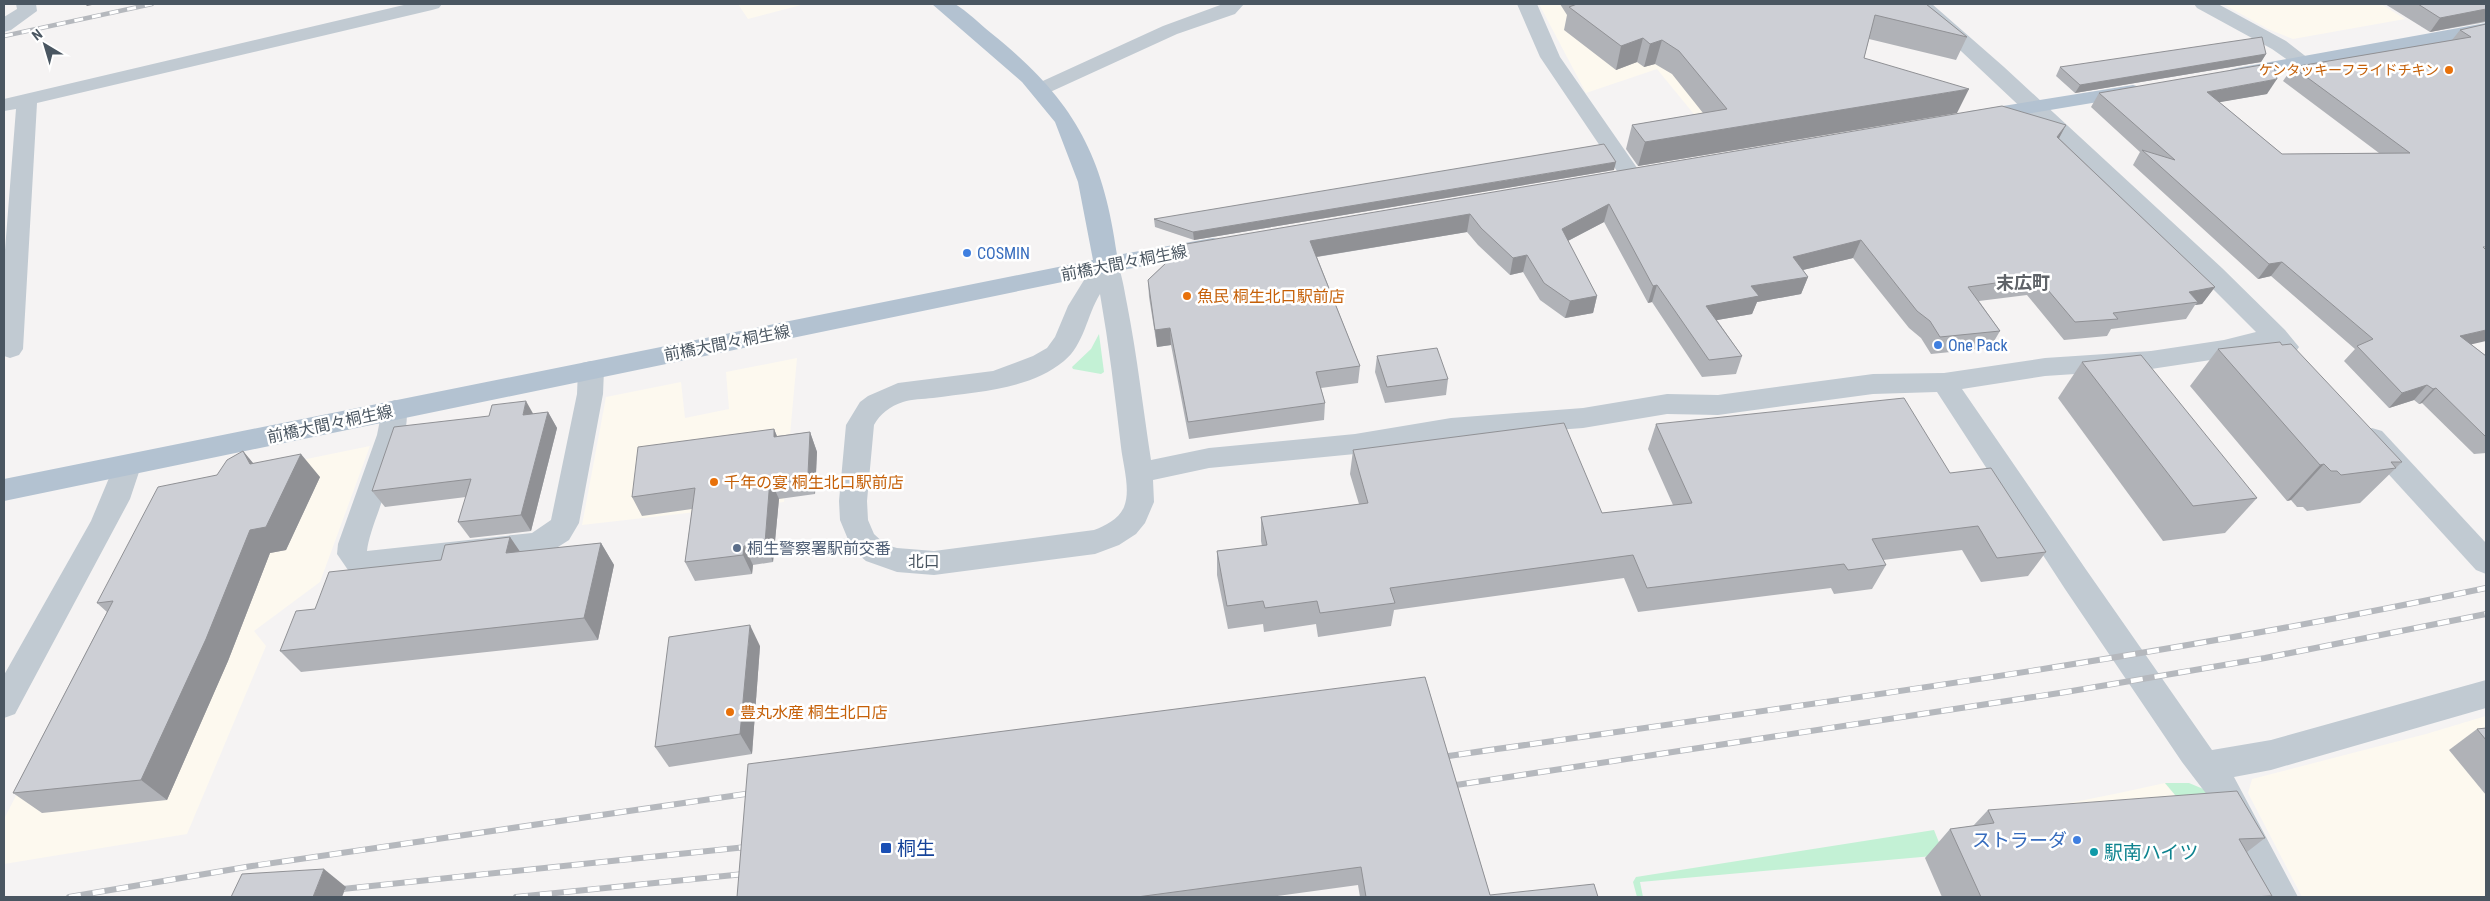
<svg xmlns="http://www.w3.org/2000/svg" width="2490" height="901" viewBox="0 0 2490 901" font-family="'Roboto Condensed','Noto Sans JP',sans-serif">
  <rect width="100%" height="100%" fill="#f5f3f3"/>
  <g fill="#fdf9ef">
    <path d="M738,4H805L748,19Z"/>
    <path d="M1539,4H1831L1711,135L1657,69L1586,93Z"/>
    <path d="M2223,4H2381L2405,19L2293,39L2268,29Z"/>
    <path d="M797,358L784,502L582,525L606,397L681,382L685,418L729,409L726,372Z"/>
    <path d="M370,446L320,582L254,631L266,646L187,834L4,864V819L86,660L218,477Z"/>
    <path d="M2486,716V897H2302L2248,793L2252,779L2426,734Z"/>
    <path d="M2165,783L2196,821L2040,809L2119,793Z"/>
  </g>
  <g fill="#c3f1d5">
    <path d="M1099,334L1104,372L1101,374L1073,369L1072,367L1091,349Z"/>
    <path d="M2165,783H2189L2208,791L2261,897Z"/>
    <path d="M1934,830L1944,855L1640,882L1643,897H1637L1633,882L1636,877Z"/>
  </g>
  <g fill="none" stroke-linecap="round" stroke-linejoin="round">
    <g fill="#c1cad2" fill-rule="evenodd">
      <path d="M16,4H36L37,11L11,30L4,32V17L17,9Z"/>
      <path d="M408,4H442L439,8L432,10L37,103L23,349L19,355L10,358L4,356V263L16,109L4,111V99Z"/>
      <path d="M1223,4H1244L1235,14L1177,34L1048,93L1041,95L1034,93L1030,89L1034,85L1163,26Z"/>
      <path d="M1517,4H1537L1560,57L1642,175L1639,180L1631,182L1623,180L1540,57Z"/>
      <path d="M1911,4H1932L2004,67L2222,268L2285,330L2299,347L2295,353C2284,357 2278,355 2270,346L2224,358L2151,369L2045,376L1962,389L2087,571L2212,750L2271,740L2486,680V708L2271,770L2234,777L2298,897H2261L2211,800L2182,762L2065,589L1937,392L1873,394L1718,415L1667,414L1583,428L1451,438L1355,454L1209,468L1153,480L1154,502L1145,523L1136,534L1119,545L1095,554L934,575L897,572L866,561L852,549L840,520L839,501L846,425L860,402L868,396L898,383L993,371L1033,356L1047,348L1055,337L1068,306L1097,259L1106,257L1115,259C1122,272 1124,289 1127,304C1137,355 1143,408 1151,460L1209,448L1355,434L1451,418L1583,408L1667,394L1718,395L1873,374L1944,373L2045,358L2151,351L2224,340L2256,332L2204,280ZM1100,294C1109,345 1115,396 1121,447C1123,465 1131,490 1124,507C1119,519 1105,526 1094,530L934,551L897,548L886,545L874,534L868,520L867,501L874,425C880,414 890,406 903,402C912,399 923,399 933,398C976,392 1029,390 1064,361C1084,345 1087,315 1100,294Z"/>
      <path d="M2194,4H2218L2286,41L2313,62L2310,66L2303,68L2296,66L2272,49L2197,8Z"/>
      <path d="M591,361L600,363L604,370L603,394L579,523L569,540L558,547L534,556L371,576L348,570L337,554L338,544L377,435L382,410L386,403L395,400L404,403C419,429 370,518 367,551L532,533L551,520L577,394L578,370L582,363Z"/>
      <path d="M2372,428L2382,431L2486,543V574L2476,570L2362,445L2358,438L2362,431Z"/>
      <path d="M127,455L137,459L141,466L130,499L15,714L4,718V675L91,521L117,459Z"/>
    </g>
    <g fill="#b3c2d1" fill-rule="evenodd">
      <path d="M932,4C938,4 949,2 955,4C967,11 980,24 991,33C1072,98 1103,152 1117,255L1213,238L1221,240L1225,246L1221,252L1106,273L4,501V479L1093,260L1078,182L1055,122L1022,82Z"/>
      <path d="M2486,23V35L2237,80L2230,78L2227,74L2230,70L2237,68Z"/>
      <path d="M2133,85L2140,87L2144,91L2140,95L1978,122L1970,121L1967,116L1970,111L1978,110Z"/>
    </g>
    <defs>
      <path id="rail-far1" d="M4,36L152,4"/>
      <g id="rail">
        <path d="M1435,758C1786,707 2139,662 2486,588"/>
        <path d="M1443,787L2066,692L2265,658L2486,614"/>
        <path d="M333,890L756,846"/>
        <path d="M69,897L252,866L759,792"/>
        <path d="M516,897L754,873"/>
      </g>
    </defs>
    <use href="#rail-far1" stroke="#b5b8bd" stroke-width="4.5"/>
    <use href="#rail" stroke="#b5b8bd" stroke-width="6"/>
    <use href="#rail-far1" stroke="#fff" stroke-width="3" stroke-dasharray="9" stroke-linecap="butt"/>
    <use href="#rail" stroke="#fff" stroke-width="4.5" stroke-dasharray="12" stroke-linecap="butt"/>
  </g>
  <g fill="#b0b2b7">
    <path d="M1560,4H1926L1967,37L1956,60L1869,39L1864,58L1957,113L1638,166L1626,149L1632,125L1703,113L1672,74L1655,64L1644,67L1637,62L1616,70L1564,30L1567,15Z"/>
    <path d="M2385,4H2486V22L2430,32Z"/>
    <path d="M2486,24L2472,345L2486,356V453L2474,454L2422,403L2419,404L2414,400L2389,408L2344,361L2355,349L2271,276L2258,279L2133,165L2140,152L2091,107L2099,93L2267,94L2219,102L2282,154L2379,153L2283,81L2293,67L2452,40L2460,30Z"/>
    <path d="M2266,54L2261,62L2075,93L2056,76L2060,67Z"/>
    <path d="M2066,125L2059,138L2215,287L2202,304L2195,305L2186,319L2111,329L2107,336L2064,340L2027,295L1979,301L2000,331L1990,348L1931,354L1921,338L1909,328L1853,258L1803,270L1808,277L1801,294L1757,302L1752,314L1717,320L1742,356L1736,374L1702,377L1652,302L1648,303L1604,222L1568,241L1597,296L1593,313L1565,318L1540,300L1523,272L1510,275L1478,245L1467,232L1317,257L1360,366L1358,383L1321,388L1325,403L1324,420L1189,439L1171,345L1157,347L1149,297L1148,280L1186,244Z"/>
    <path d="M1614,170L1194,240L1155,227L1154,219Z"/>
    <path d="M2218,349L2402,462L2360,503L2307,511L2303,507H2297L2291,500L2287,501L2190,386Z"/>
    <path d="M1377,356L1448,379L1446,395L1385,403L1375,372Z"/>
    <path d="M2082,362L2257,498L2225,533L2163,541L2058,398Z"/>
    <path d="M548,412L557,428L531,531L470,538L458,522L466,497L385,507L372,491L533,414Z"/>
    <path d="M1656,424L1950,473L2046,552L2028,576L1981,582L1962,550L1883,560L1886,565L1872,589L1834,594L1831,588L1638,612L1624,578L1394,610L1391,626L1318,637L1316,624L1264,632L1263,624L1228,629L1217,575V551L1262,546L1261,541V517L1359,504L1350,474L1353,450L1602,513L1673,505L1648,449Z"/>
    <path d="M774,429L777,436L810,432L817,452L815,494L779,499L773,562L753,565L752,574L695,581L685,562L692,509L642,516L632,497Z"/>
    <path d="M243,451L253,463L320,477L286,550L270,553L228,661L167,800L42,813L13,793L107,612L97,603Z"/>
    <path d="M510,537L520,552L601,543L614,565L598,640L301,672L280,651L315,609L441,560Z"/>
    <path d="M760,646L752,754L669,767L655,747Z"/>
    <path d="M1425,677L1490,895L1598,897H1360L1358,885L1270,897H737Z"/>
    <path d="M2486,728V795L2449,750L2477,729Z"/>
    <path d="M1988,810L2265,838L2247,852L2272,896L2270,897H1942L1925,858L1950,829L1973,826Z"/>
  </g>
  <g fill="#909195">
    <path d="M85,4H97L87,6Z"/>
    <path d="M2486,9V21L2430,32L2440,18Z"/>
    <path d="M1643,38L1637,62L1616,70L1621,46Z"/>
    <path d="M1662,40L1655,64L1644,67L1650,44Z"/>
    <path d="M2266,54L2261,62L2075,93L2080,85Z"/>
    <path d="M2277,79L2267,94L2198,106L2207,92Z"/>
    <path d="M1969,89L1957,113L1638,166L1645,142Z"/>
    <path d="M2066,125L2057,142V137Z"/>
    <path d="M1616,162L1614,170L1194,240L1193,232Z"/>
    <path d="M1609,204L1604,222L1558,246L1562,229Z"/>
    <path d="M1470,214L1467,232L1309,258L1310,241Z"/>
    <path d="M1861,240L1853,258L1786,274L1793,257Z"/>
    <path d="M1527,255L1523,272L1510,275L1513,258Z"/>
    <path d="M2282,262L2271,276L2258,279L2269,264Z"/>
    <path d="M1808,277L1801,294L1757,302L1752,314L1700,323L1706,306L1751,286Z"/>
    <path d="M1657,285L1652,302L1648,303L1653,286Z"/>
    <path d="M2215,287L2202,304L2195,305L2198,302L2189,292Z"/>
    <path d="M1597,296L1593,313L1565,318L1570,301Z"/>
    <path d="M1170,328L1171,345L1157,347L1155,330Z"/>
    <path d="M2486,330V341L2447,350L2460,336Z"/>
    <path d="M2427,385L2414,400L2389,408L2402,393Z"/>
    <path d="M2436,388L2422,403L2419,404L2433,389Z"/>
    <path d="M526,401L535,417L523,415Z"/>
    <path d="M548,412L557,428L531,531L521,515Z"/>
    <path d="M774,429L782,449L774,437Z"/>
    <path d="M810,432L817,452L815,494L808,474Z"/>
    <path d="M243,451L262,474L250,464Z"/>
    <path d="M301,454L320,477L286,550L270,553L228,661L167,800L141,780L250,530Z"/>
    <path d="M2324,464L2291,500L2287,501L2320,465Z"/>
    <path d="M770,479L779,499L773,562L765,543Z"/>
    <path d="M510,537L525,559L506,553Z"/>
    <path d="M601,543L614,565L598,640L584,618Z"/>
    <path d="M744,546L753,565L752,574L743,555Z"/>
    <path d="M750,625L760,646L752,754L740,734Z"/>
    <path d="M324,869L346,887L342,897H313Z"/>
  </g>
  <g fill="#cdcfd5" stroke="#909195">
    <path d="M1577,4H1926L1967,37L1875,15L1864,58L1969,89L1645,142L1632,125L1727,109L1679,51L1662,40L1650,44L1643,38L1621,46L1569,7Z"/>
    <path d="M2418,4H2486V9L2440,18Z"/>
    <path d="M2486,24V247H2483L2486,250V330L2460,336L2486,356V437L2436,388L2433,389L2427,385L2402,393L2357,346L2373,339L2282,262L2269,264L2142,150L2175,160L2099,93L2273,63L2277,79L2207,92L2282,154L2410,153L2293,67L2471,37L2460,30Z"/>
    <path d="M2262,37L2266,54L2080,85L2060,67Z"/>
    <path d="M2002,106L2066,125L2057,137L2215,287L2189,292L2198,302L2113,313L2118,319L2075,322L2037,277L1968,287L2000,331L1940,337L1930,321L1917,311L1861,240L1793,257L1808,277L1751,286L1759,296L1706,306L1742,356L1709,360L1657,285L1653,286L1609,204L1562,229L1597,296L1570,301L1544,283L1527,255L1513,258L1481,228L1470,214L1310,241L1360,366L1316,372L1325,403L1188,422L1170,328L1155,330L1148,280L1186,244Z"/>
    <path d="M1604,144L1616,162L1193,232L1154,219Z"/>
    <path d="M2280,342L2282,345L2291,344L2402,462H2391L2396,468L2341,475L2337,471H2331L2324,464L2320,465L2218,349Z"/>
    <path d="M1437,348L1448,379L1387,387L1377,356Z"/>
    <path d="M2141,355L2257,498L2193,506L2082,362Z"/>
    <path d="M1904,398L1950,473L1991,468L2046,552L1997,558L1978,526L1872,539L1886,565L1848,570L1844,564L1647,588L1633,555L1390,588L1395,603L1320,613L1317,601L1265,608L1263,601L1227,606L1217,551L1267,545L1261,517L1368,503L1353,450L1564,423L1602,513L1692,503L1656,424Z"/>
    <path d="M526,401L523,415L548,412L521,515L458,522L471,479L372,491L394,427L489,416L492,405Z"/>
    <path d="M774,429V437L810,432L808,474L770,479L765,543L744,546L743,555L685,562L695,488L632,497L638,447Z"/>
    <path d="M243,451L250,464L301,454L266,527L250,530L206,639L141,780L13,793L113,601L97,603L158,487L217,475L227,460Z"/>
    <path d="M510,537L506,553L601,543L584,618L280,651L296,611L315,609L329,572L441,560L445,545Z"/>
    <path d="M750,625L740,734L655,747L669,637Z"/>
    <path d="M1425,677L1490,895L1594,884L1598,897H1366L1361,867L1137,897H737L748,764Z"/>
    <path d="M2486,728V740L2477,729Z"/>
    <path d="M2237,791L2265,838L2239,839L2272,896L2251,897H1981L1950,829L1994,823L1988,810Z"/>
    <path d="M324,869L313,897H231L242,874Z"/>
  </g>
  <g fill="#e8710a" stroke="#fff" stroke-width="2">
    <circle cx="2449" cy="70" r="5"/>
    <circle cx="1187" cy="296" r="5"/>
    <circle cx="714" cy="482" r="5"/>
    <circle cx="730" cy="712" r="5"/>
  </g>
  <g fill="#3f7fe0" stroke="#fff" stroke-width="2">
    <circle cx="967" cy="253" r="5"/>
    <circle cx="1938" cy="345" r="5"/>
    <circle cx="2077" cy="840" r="5"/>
  </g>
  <circle fill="#5c6f8a" stroke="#fff" stroke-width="2" cx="737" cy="548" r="5"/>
  <rect fill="#1a4fb4" stroke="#fff" stroke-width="2" x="880" y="842" width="12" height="12" rx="2.5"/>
  <circle fill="#0f9aa8" stroke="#fff" stroke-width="2" cx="2094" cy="852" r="5"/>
  <g text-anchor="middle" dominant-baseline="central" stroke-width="5" stroke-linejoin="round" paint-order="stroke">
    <g font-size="14" fill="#c56008" stroke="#fff" text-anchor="end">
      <text x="2439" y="70">ケンタッキーフライドチキン</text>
    </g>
    <g font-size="16" fill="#366cbe" stroke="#fff" text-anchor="start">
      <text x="977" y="253">COSMIN</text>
      <text x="1948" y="345">One Pack</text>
    </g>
    <g font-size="16" fill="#4a5661" stroke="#fff">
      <text transform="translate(1124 263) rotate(-11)">前橋大間々桐生線</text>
      <text transform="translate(727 343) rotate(-11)">前橋大間々桐生線</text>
      <text transform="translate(330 424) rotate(-12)">前橋大間々桐生線</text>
      <text x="924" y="561">北口</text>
    </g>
    <g font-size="16" fill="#c56008" stroke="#fff" text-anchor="start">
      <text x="1197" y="296">魚民 桐生北口駅前店</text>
      <text x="724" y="482">千年の宴 桐生北口駅前店</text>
      <text x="740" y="712">豊丸水産 桐生北口店</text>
    </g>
    <g font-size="16" fill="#4e5e75" stroke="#fff" text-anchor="start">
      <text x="747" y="548">桐生警察署駅前交番</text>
    </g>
    <g font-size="18" font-weight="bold" fill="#5f6368" stroke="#fff">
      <text x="2023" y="282">末広町</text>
    </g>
    <g font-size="19" fill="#366cbe" stroke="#fff" text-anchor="end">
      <text x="2067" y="840">ストラーダ</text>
    </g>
    <g font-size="19" fill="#164399" stroke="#fff" text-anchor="start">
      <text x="897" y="848">桐生</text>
    </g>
    <g font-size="19" fill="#0d838f" stroke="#fff" text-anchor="start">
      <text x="2104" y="852">駅南ハイツ</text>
    </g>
  </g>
  <rect width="2490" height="901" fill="none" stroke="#4a5661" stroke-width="10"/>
  <g transform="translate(45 45) rotate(322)" stroke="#ffffff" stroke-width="4" paint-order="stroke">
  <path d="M0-4L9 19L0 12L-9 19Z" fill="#4a5661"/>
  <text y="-8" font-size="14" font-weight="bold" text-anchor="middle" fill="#4a5661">N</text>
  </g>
</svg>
